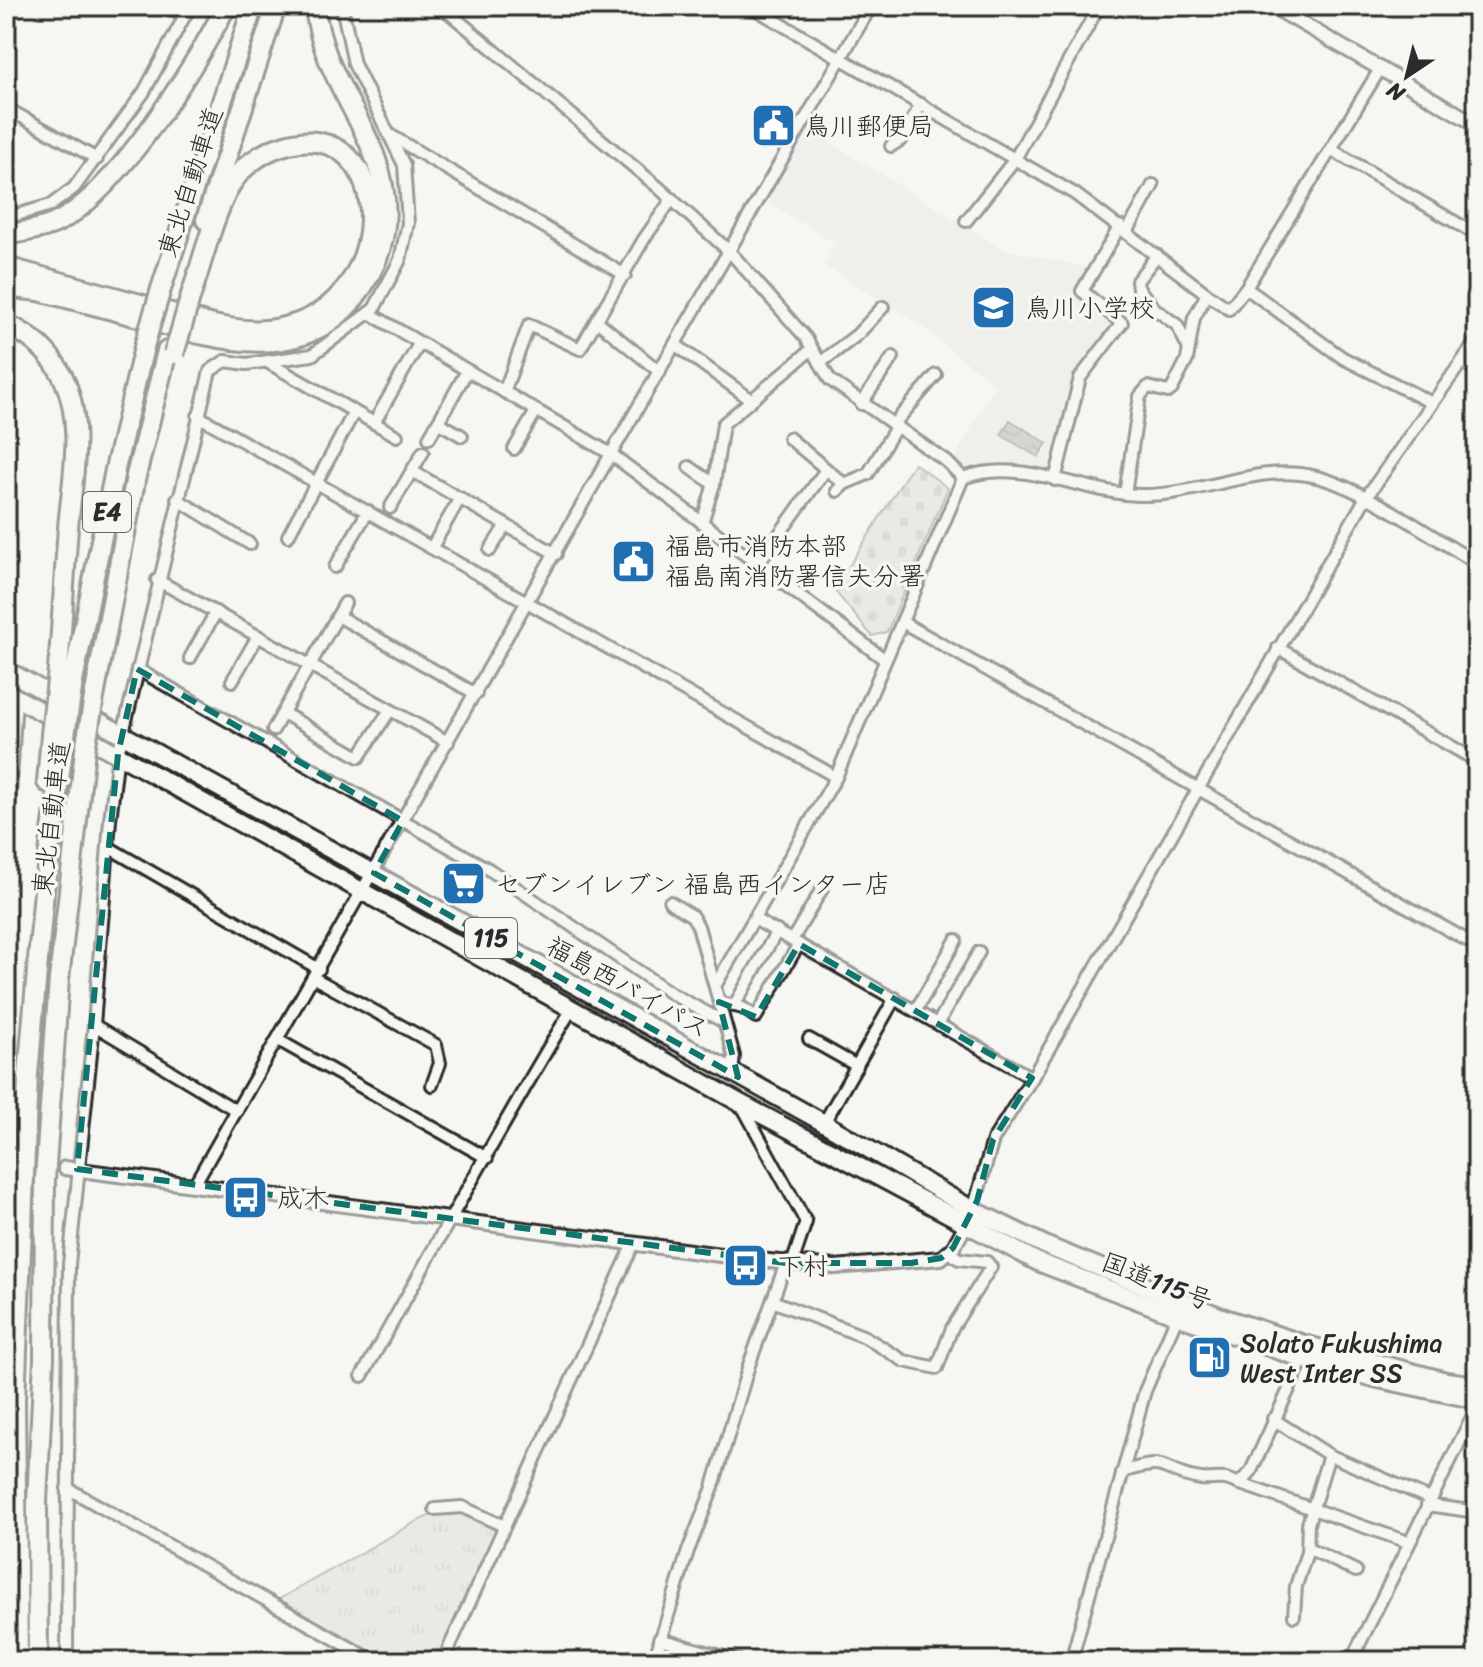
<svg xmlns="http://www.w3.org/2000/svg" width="1483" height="1667" viewBox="0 0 1483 1667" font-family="Sriracha,'Klee One',sans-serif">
  <defs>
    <pattern id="grass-tufts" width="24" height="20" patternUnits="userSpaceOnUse" patternTransform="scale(2)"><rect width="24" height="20" fill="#d9d9d5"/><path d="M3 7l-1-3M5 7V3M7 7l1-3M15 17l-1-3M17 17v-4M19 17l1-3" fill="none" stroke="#babab7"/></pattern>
    <pattern id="cemetery-stones" width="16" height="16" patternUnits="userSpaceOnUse" patternTransform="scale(2)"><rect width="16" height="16" fill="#d9d9d5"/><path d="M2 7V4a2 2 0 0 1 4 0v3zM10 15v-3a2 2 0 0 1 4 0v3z" fill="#babab7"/></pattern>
    <pattern id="water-waves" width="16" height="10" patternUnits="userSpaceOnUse" patternTransform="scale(2)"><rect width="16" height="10" fill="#aeaeab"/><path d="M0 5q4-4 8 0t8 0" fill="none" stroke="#8e8e8b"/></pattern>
  </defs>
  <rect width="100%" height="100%" fill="#f6f6f2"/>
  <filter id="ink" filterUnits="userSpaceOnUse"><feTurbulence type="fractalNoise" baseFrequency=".0125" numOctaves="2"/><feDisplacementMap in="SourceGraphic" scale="16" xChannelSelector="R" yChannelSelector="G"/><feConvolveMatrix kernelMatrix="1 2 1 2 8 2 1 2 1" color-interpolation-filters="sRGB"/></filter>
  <g filter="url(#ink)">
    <path fill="#e7e7e3" d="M808,129L1003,249L1090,268L1076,291L1115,324L1074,377L1050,472L994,466L964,473L953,460L995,385L919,324L824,265L835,244L767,202Z"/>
    <path fill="url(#grass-tufts)" stroke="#828280" stroke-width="2" d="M457,1512L471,1513L500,1529L439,1661H384L274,1602L414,1523L433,1514Z"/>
    <path fill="url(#cemetery-stones)" stroke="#828280" stroke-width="2" d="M914,463L948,488L887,632L872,636L834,590Z"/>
    <path fill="url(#water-waves)" stroke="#7a7a78" stroke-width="2" d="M1010,420L1047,443L1038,457L1001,435Z"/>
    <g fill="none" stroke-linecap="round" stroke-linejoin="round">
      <path stroke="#cdcdca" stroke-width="12" stroke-dasharray="12 6" stroke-linecap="butt" d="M6,1161L65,1168"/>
      <defs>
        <g id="minor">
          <path d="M167,6L185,16"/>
          <path d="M441,6L658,187L730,252L806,338L830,380L946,461L963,478"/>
          <path d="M750,6L1075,194L1207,294L1194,318L1187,360L1172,389L1168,392L1148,387L1140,396L1125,494"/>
          <path d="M6,16L12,6"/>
          <path d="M6,108L97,159"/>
          <path d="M390,135L625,275"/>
          <path d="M891,146L902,139L921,104"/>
          <path d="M1332,150L1477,235"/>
          <path d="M6,218L51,205L74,188L144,92L190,6"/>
          <path d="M966,221L1015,159L1099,6"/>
          <path d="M1127,232L1153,185"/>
          <path d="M1157,255L1137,281L1138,288L1155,309L1177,325L1189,349"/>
          <path d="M1246,288L1343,358L1432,403"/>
          <path d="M1207,294L1229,309L1246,288L1380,69"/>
          <path d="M369,313L611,454L884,659"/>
          <path d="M597,321L660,372"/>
          <path d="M676,345L750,399"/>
          <path d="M267,362L397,436"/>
          <path d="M1462,362L1477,370"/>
          <path d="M820,363L857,335L883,307"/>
          <path d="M504,392L529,325L580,349L644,239L672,199"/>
          <path d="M861,404L893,357"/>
          <path d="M198,416L836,777"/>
          <path d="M438,422L462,436"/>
          <path d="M374,423L419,344"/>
          <path d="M893,425L936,375"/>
          <path d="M429,438L467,371"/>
          <path d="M789,438L844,484"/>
          <path d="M514,449L536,411"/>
          <path d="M689,467L714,484"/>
          <path d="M412,471L556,554"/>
          <path d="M1055,480L1080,378L1122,323L1082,291L1120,226"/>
          <path d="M837,491L844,484L868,474L896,427"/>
          <path d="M177,499L250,544"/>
          <path d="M390,508L423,452"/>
          <path d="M702,523L714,484L723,424L812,349"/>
          <path d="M288,536L354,412"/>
          <path d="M432,547L460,498"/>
          <path d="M490,550L506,525"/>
          <path d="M757,565L825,471"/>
          <path d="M335,567L368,511"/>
          <path d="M157,580L448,742"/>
          <path d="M338,616L476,694"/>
          <path d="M902,622L1477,946"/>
          <path d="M1278,648L1477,761"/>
          <path d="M190,658L216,612"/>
          <path d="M137,669L490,870L672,994L724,1022"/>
          <path d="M232,681L258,636"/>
          <path d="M283,713L359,757L390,710"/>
          <path d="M273,730L345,603"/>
          <path d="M108,847L319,969"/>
          <path d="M6,863L16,698"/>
          <path d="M670,902L692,916L698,926L734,1056L732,1073"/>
          <path d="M756,920L1032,1078"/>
          <path d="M792,940L822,889"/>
          <path d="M314,978L436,1045L440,1063L432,1085"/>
          <path d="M715,986L836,777L963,478C1021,456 1083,494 1142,495C1201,496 1259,462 1317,477C1367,490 1430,536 1477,563"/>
          <path d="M719,1002L743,1008L756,1017L799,944"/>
          <path d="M734,1006L777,931"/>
          <path d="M916,1010L956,940"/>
          <path d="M938,1023L979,952"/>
          <path d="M94,1025L237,1111"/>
          <path d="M809,1039L857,1066"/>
          <path d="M278,1040L487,1158"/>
          <path d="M741,1104L806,1222L792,1264"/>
          <path d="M824,1123L895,998"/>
          <path d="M194,1185L611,454L871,6"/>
          <path d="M973,1210L993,1140L1032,1078L1365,499L1477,340"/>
          <path d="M775,1302L865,1337L904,1361L937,1368L952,1328L991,1267L987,1262L959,1259L950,1253"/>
          <path d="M362,1376C432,1253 499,1128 573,1007"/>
          <path d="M1273,1419L1329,1455L1430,1499"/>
          <path d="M1122,1472C1173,1455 1158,1473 1201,1479C1209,1480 1218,1478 1226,1479L1408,1542"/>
          <path d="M1239,1484L1251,1471L1305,1355"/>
          <path d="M67,1488L374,1661"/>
          <path d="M1427,1505L1477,1512"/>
          <path d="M435,1509L462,1507L504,1526"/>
          <path d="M1308,1548L1356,1571"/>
          <path d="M1294,1616L1296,1586L1307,1552L1308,1524L1329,1455"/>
          <path d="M659,1639L739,1661"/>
          <path d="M67,1661L69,1264L94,1025L110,820L118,754L210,371L225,361L247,364L312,355L374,309L400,260L408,223L404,165L354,64L342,6"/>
          <path d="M443,1661L634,1243"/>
          <path d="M654,1661L688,1551L712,1490L749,1365L786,1263"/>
          <path d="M1071,1661L1145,1391L1179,1312"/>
          <path d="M1351,1661L1477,1407"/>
        </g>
        <g id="tertiary">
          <path d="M1272,6L1477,125"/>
          <path d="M65,1168L758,1260L835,1267L941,1258L953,1248L970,1217"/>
        </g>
        <g id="trunk">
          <path d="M6,670L824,1123L973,1210L1049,1247L1219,1316L1307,1345L1446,1381L1477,1385"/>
          <path d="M6,692L740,1103L1038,1262L1194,1322L1304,1359L1374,1378L1477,1400"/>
        </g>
        <g id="motorway">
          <path d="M206,220L276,6"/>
          <path d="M6,235C22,232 39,230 53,224C114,198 196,65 226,6"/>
          <path d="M6,267C57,281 108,295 158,309C192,319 230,333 266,330C405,318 399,109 282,146C262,152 240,168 230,186C212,219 203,260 191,295"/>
          <path d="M6,287L39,291C75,300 110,309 145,319C222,342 312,368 364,284C383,254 390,221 383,186C371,121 322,78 315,6"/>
          <path d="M161,289L253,6"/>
          <path d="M6,324C30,335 51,353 63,377C85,423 72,479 68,528C64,578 62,629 57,680"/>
          <path d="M73,682L116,465L145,343"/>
          <path d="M95,692L136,476L167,351"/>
          <path d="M47,782L51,735"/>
          <path d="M18,1661L15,1401L28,1075L44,891L64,742"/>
          <path d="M38,1661L37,1502L44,1359L45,1180L59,979L85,750"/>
        </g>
      </defs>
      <use href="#minor" stroke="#2b2b2b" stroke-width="16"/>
      <use href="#tertiary" stroke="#2b2b2b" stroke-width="18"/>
      <use href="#trunk" stroke="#2b2b2b" stroke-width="22"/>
      <use href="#motorway" stroke="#2b2b2b" stroke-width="24"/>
      <use href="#minor" stroke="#f6f6f2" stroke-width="10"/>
      <use href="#tertiary" stroke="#f6f6f2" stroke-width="12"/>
      <use href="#trunk" stroke="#f6f6f2" stroke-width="16"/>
      <use href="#motorway" stroke="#f6f6f2" stroke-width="18"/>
      <defs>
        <g id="motorway-bridge">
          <path d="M145,343L161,289"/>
          <path d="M174,354L191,295"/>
          <path d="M51,735L57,680"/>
          <path d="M64,742L73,682"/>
          <path d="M85,750L95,692"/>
        </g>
      </defs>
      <use href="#motorway-bridge" stroke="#2b2b2b" stroke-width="24" stroke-linecap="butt"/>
      <use href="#motorway-bridge" stroke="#f6f6f2" stroke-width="18"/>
    </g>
  </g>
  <path d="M0 0H1483V1667H0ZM137,669L403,821L374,873L738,1077L719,1002L756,1017L799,944L1032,1078L993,1140L977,1201L953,1248L941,1258L911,1263H786L77,1169L118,754Z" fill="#f6f6f2" fill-opacity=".55" fill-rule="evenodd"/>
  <path fill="none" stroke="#0f766e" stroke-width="6" stroke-dasharray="16 10" stroke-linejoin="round" d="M137,669L403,821L374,873L738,1077L719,1002L756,1017L799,944L1032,1078L993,1140L977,1201L953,1248L941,1258L911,1263H786L77,1169L118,754Z"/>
  <defs>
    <symbol id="civic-square" viewBox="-11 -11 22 22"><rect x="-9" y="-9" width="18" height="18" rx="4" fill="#1f6fb2" stroke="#f6f6f2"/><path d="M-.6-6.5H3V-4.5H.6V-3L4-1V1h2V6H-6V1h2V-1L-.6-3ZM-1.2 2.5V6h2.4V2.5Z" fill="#fff"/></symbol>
    <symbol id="school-square" viewBox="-11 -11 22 22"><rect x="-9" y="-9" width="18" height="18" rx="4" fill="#1f6fb2" stroke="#f6f6f2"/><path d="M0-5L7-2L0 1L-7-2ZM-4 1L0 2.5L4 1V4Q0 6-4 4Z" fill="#fff"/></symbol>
    <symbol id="supermarket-square" viewBox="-11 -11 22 22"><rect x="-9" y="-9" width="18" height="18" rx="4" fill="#1f6fb2" stroke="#f6f6f2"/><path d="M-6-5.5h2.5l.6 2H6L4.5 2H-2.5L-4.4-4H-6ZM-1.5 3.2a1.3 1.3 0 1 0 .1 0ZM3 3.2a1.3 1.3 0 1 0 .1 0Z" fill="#fff"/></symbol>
    <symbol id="bus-square" viewBox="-11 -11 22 22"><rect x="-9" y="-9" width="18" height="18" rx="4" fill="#1f6fb2" stroke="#f6f6f2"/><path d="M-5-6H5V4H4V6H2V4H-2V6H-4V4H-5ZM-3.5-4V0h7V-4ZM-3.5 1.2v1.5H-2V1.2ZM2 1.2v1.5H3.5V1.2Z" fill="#fff"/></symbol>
    <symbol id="fuel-square" viewBox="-11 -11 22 22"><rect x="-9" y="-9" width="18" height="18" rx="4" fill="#1f6fb2" stroke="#f6f6f2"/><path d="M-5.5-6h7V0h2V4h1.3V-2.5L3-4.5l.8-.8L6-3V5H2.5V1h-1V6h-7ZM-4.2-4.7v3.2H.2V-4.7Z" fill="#fff"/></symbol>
  </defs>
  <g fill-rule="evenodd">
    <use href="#civic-square" x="748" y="100" width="51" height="51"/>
    <use href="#school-square" x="968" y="282" width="51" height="51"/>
    <use href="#civic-square" x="608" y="536" width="51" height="51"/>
    <use href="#supermarket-square" x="438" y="858" width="51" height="51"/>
    <use href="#bus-square" x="220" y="1172" width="51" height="51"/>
    <use href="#bus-square" x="720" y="1240" width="51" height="51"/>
    <use href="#fuel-square" x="1184" y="1332" width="51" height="51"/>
  </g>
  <g text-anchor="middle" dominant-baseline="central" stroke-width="7" stroke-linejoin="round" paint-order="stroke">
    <g fill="#f6f6f2" stroke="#686867" stroke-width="2">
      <rect x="83" y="492" width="48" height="40" rx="6"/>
      <rect x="465" y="918" width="52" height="40" rx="6"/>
    </g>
    <g font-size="24" font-weight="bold" fill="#2b2b2b">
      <text x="107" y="512">E4</text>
      <text x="491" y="938">115</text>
    </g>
    <g font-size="26" fill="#2b2b2b" stroke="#f6f6f2" text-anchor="start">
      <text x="804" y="126">鳥川郵便局</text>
      <text x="1025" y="308">鳥川小学校</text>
      <text x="665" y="546">福島市消防本部<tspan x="665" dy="30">福島南消防署信夫分署</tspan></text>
      <text x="495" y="884">セブンイレブン 福島西インター店</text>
      <text x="277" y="1198">成木</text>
      <text x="777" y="1266">下村</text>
      <text x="1240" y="1343">Solato Fukushima<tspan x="1240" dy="30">West Inter SS</tspan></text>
    </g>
    <g font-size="26" fill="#2b2b2b" stroke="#f6f6f2">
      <text transform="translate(190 182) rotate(-72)">東北自動車道</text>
      <text transform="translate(51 818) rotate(-83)">東北自動車道</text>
      <text transform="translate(628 987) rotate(29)">福島西バイパス</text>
      <text transform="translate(1157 1281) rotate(21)">国道115号</text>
    </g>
  </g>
  <rect width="1483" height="1667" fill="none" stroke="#f6f6f2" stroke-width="32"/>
  <rect x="16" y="16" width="1451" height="1635" fill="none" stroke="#2b2b2b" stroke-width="3" filter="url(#ink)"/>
  <g transform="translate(1407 76) rotate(215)" stroke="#f6f6f2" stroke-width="6" paint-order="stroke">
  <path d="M0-6L14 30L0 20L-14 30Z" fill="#2b2b2b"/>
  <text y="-12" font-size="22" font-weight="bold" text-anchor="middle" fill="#2b2b2b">N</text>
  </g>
</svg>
